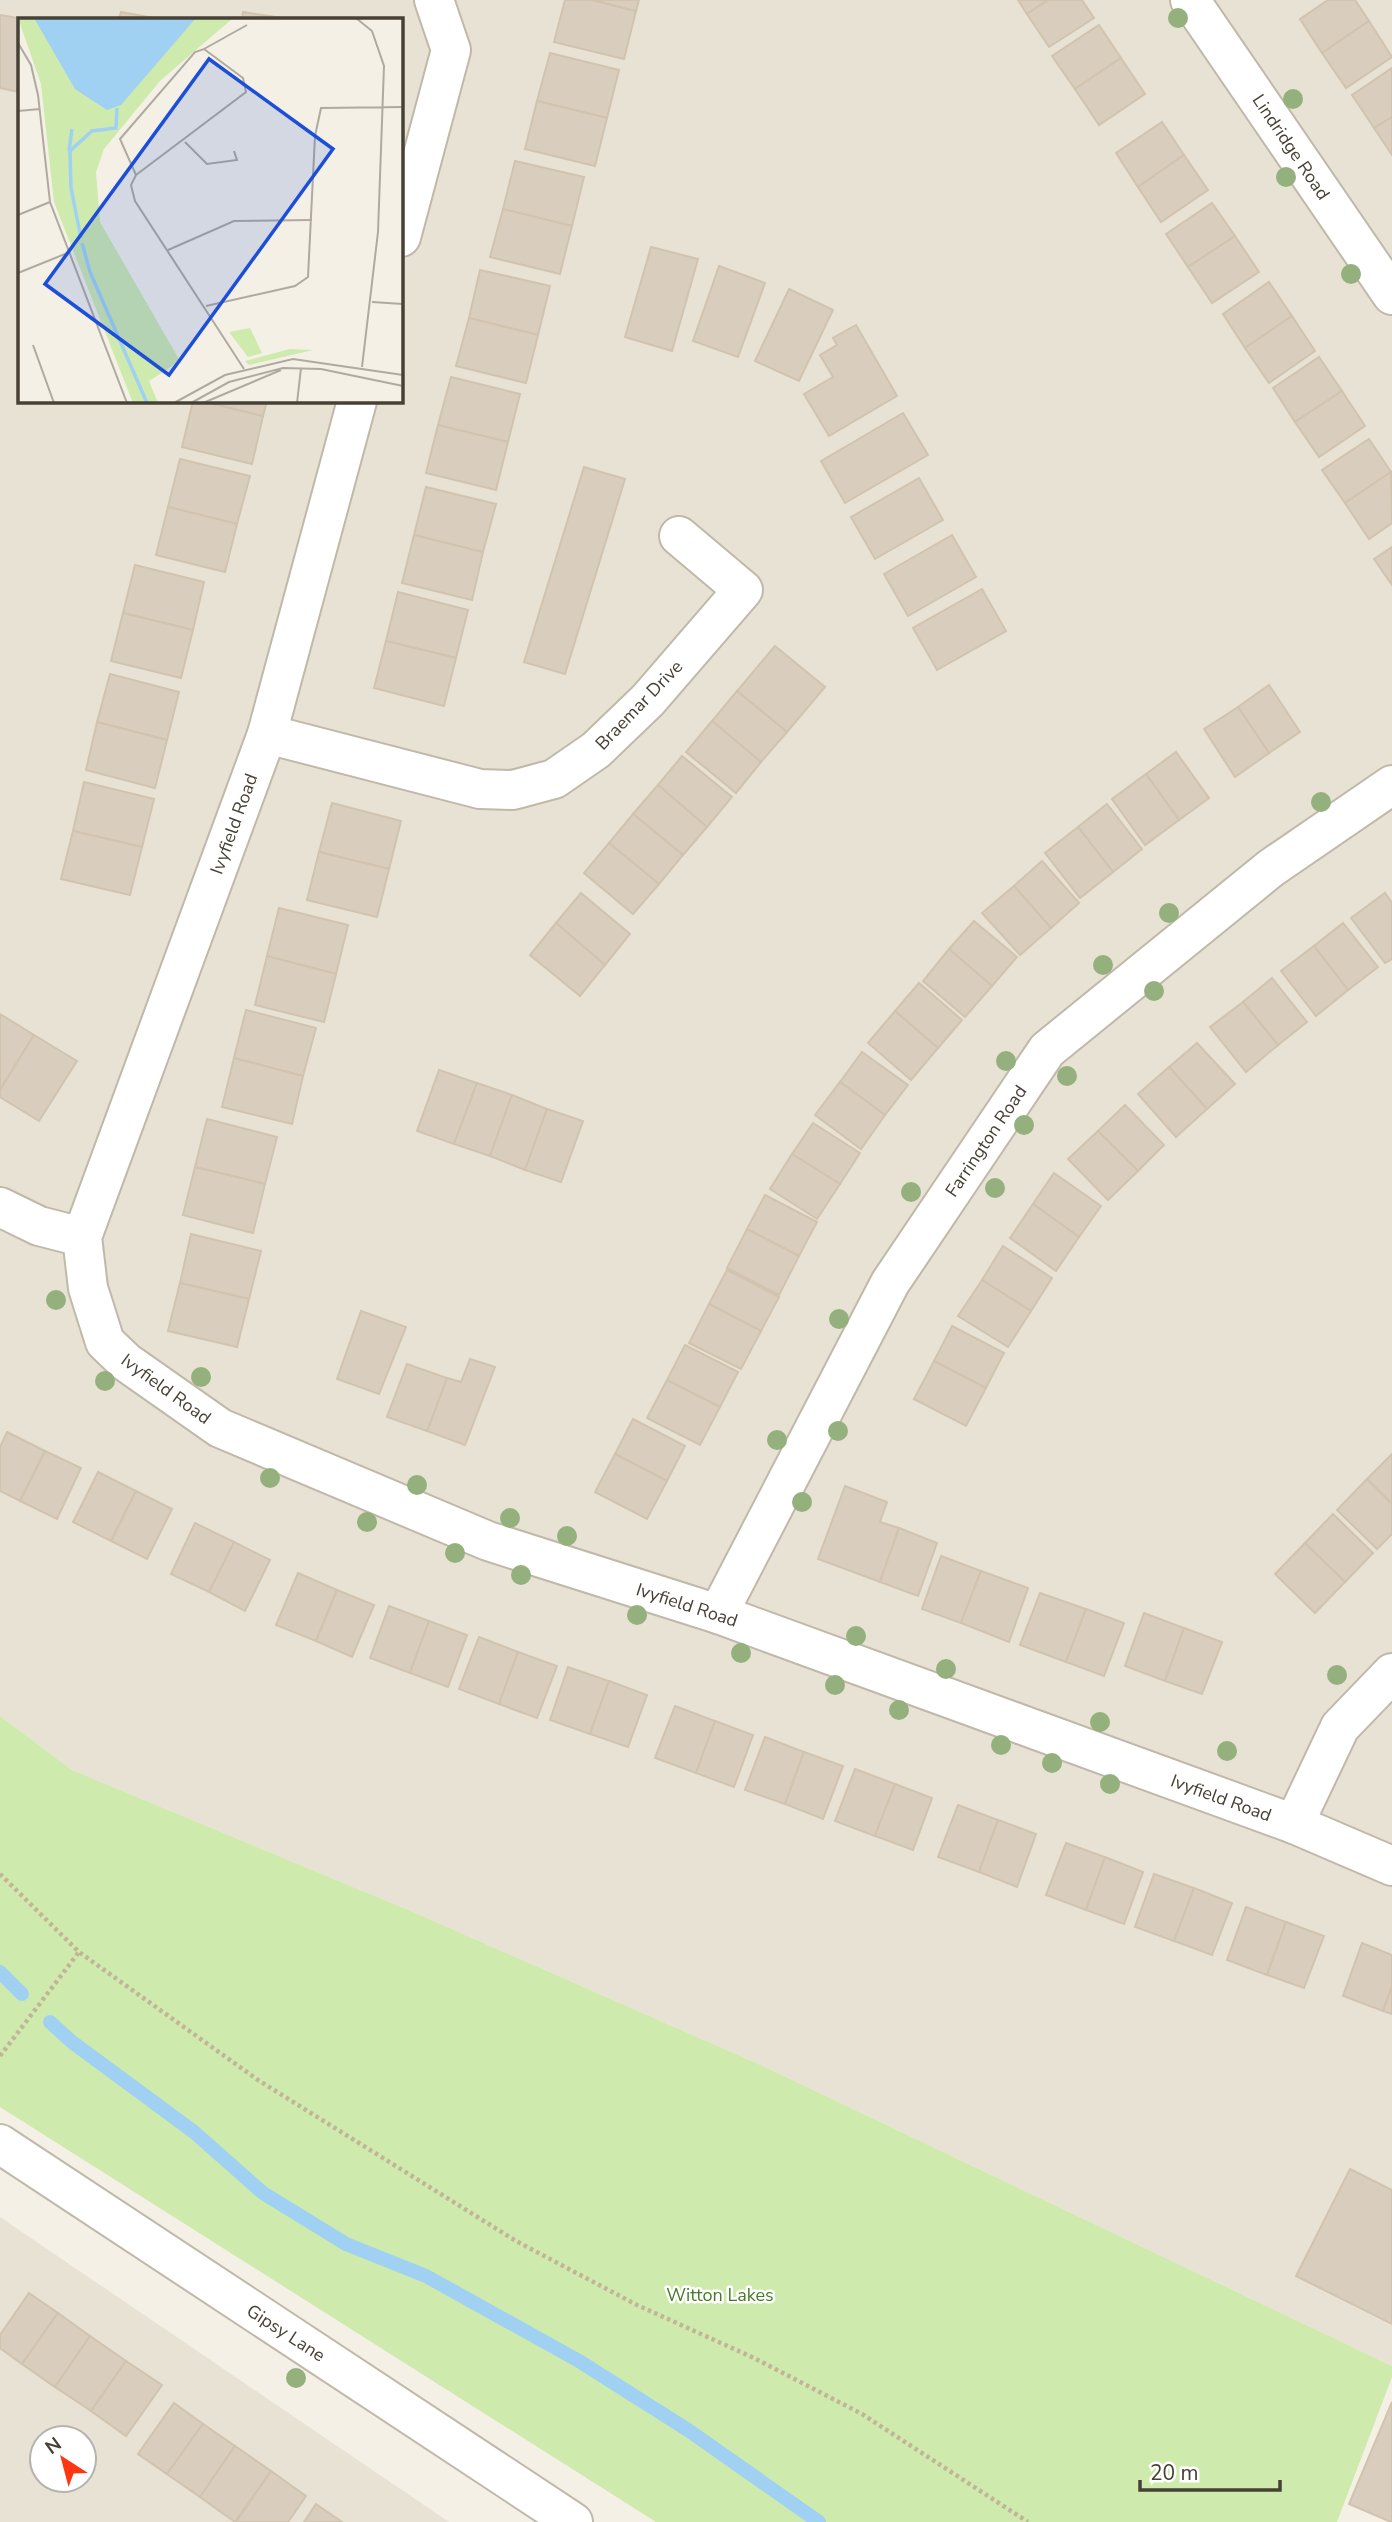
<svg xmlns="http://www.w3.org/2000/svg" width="1392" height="2522" viewBox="0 0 1392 2522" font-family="'Nunito Sans',sans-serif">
  <rect width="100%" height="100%" fill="#f4f0e6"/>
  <g fill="#e8e2d4" fill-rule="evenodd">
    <path d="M0,0H1392V2366L765,2067L411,1911L72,1770L0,1716ZM19,19H401V401H19Z"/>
    <path d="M0,2217L449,2522H0ZM42,2438H84V2480H42Z"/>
  </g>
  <path fill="#ceeaad" d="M0,1716L72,1770L411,1911L765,2067L1392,2366V2377L1337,2522H656L0,2107Z"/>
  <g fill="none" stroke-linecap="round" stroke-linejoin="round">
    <g stroke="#a0d1f3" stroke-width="14">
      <path d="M0,1972L22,1994"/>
      <path d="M50,2022L72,2042L194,2132L263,2193L346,2244L426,2276L579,2361L688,2430L819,2522"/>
    </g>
  </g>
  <g fill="#d9cebe" stroke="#d1c3ae" stroke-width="2">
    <path d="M565,0H592L636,11L624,59L554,42Z"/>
    <path d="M592,0H639L636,11Z"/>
    <path d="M1018,0H1048L1027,14Z"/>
    <path d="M1048,0H1082L1094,18L1049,47L1027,14Z"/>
    <path d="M1328,0H1355L1369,21L1322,53L1300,19Z"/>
    <path d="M121,12L160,19H119Z"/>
    <path d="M243,12L289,19H242Z"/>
    <path d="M0,15L23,19H19V92L0,88Z"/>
    <path d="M1369,21L1392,57L1346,88L1322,53Z"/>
    <path d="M1099,25L1121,58L1075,89L1052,56Z"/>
    <path d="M550,53L619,70L607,118L537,101Z"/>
    <path d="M1121,58L1145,94L1099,125L1075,89Z"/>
    <path d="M1392,68V117L1374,128L1352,95Z"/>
    <path d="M537,101L607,118L595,166L525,149Z"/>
    <path d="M1392,117V155L1374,128Z"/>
    <path d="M1162,122L1184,155L1138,187L1116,153Z"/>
    <path d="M1184,155L1208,190L1161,222L1138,187Z"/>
    <path d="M515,161L584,177L572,226L503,209Z"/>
    <path d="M1212,203L1235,236L1188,267L1166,234Z"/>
    <path d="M503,209L572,226L560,274L490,257Z"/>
    <path d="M1235,236L1259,272L1212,303L1188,267Z"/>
    <path d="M651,247L698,259L672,351L625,337Z"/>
    <path d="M719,266L765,283L738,357L693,341Z"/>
    <path d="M480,270L550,286L538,335L469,318Z"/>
    <path d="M1269,282L1292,316L1245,348L1223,314Z"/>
    <path d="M789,289L833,310L799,381L755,361Z"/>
    <path d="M1292,316L1315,351L1269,383L1245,348Z"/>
    <path d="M469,318L538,335L526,383L456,366Z"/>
    <path d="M856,325L897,396L829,436L804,394L833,377L820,355L837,345L833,338Z"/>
    <path d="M1319,357L1342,391L1295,422L1273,388Z"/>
    <path d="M451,377L520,394L508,442L438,425Z"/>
    <path d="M1342,391L1365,426L1319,457L1295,422Z"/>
    <path d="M193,401H202L263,416L252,464L182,447Z"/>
    <path d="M202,401H267L263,416Z"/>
    <path d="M903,413L928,455L845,503L821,461Z"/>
    <path d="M438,425L508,442L496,490L426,473Z"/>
    <path d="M1369,439L1391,472L1345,503L1322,470Z"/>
    <path d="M180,459L250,476L237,524L168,507Z"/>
    <path d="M584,467L625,479L565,674L524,662Z"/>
    <path d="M1391,472L1392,523L1369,539L1345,503Z"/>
    <path d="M919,478L943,520L875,559L851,517Z"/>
    <path d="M426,487L496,504L483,552L414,535Z"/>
    <path d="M168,507L237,524L225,572L156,555Z"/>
    <path d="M414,535L483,552L472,600L402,583Z"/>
    <path d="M952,535L976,577L908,616L884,574Z"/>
    <path d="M1392,547V585L1374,559Z"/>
    <path d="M135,565L204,582L193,630L123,613Z"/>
    <path d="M982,589L1006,631L937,670L913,628Z"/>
    <path d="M398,592L468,610L456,658L386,641Z"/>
    <path d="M123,613L193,630L181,678L111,661Z"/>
    <path d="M386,641L456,658L444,706L374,688Z"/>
    <path d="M775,646L825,687L787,732L737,691Z"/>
    <path d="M110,674L179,692L167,740L97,722Z"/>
    <path d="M1269,685L1300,732L1269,753L1238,707Z"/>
    <path d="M737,691L787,732L761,762L712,721Z"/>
    <path d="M1238,707L1269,753L1235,777L1204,729Z"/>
    <path d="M712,721L761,762L736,793L686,752Z"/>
    <path d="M97,722L167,740L155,788L86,770Z"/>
    <path d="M1176,752L1209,798L1179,820L1146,774Z"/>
    <path d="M682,756L732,797L707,827L658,785Z"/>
    <path d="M1146,774L1179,820L1145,845L1112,799Z"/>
    <path d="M84,782L154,799L142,847L73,831Z"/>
    <path d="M658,785L707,827L683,855L633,814Z"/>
    <path d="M332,803L401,821L389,869L319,852Z"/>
    <path d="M1107,804L1142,849L1113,872L1078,827Z"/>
    <path d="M633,814L683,855L659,884L609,843Z"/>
    <path d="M1078,827L1113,872L1080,898L1045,853Z"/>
    <path d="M73,831L142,847L130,895L61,879Z"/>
    <path d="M609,843L659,884L633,914L584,873Z"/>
    <path d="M319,852L389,869L377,917L307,900Z"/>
    <path d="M1042,861L1079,903L1051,928L1014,886Z"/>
    <path d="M1014,886L1051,928L1020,955L982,913Z"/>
    <path d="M581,893L630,934L605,965L556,923Z"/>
    <path d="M1385,893L1392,903V959L1385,963L1351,918Z"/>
    <path d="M279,908L348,925L336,974L267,956Z"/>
    <path d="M974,921L1017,957L992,986L949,949Z"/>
    <path d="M556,923L605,965L580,996L530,955Z"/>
    <path d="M1343,923L1378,967L1348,990L1314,946Z"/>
    <path d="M1314,946L1348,990L1316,1016L1281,971Z"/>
    <path d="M949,949L992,986L965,1017L923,981Z"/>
    <path d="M267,956L336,974L324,1022L255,1005Z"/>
    <path d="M1272,978L1307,1022L1278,1045L1243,1002Z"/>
    <path d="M919,983L962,1020L938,1048L895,1011Z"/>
    <path d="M1243,1002L1278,1045L1246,1072L1210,1027Z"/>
    <path d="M246,1010L316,1028L303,1076L234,1058Z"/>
    <path d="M895,1011L938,1048L911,1080L868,1043Z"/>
    <path d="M0,1014L34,1035L0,1090Z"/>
    <path d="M34,1035L77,1061L39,1121L0,1097V1090Z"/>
    <path d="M1197,1043L1235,1084L1207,1109L1169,1067Z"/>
    <path d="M862,1052L908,1085L885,1115L840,1082Z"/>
    <path d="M234,1058L303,1076L292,1124L222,1107Z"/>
    <path d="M1169,1067L1207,1109L1176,1137L1138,1094Z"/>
    <path d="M439,1070L477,1083L454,1144L417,1131Z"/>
    <path d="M840,1082L885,1115L861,1149L815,1115Z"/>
    <path d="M477,1083L512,1095L490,1156L454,1144Z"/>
    <path d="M512,1095L547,1109L525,1170L490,1156Z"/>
    <path d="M1125,1105L1164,1145L1138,1171L1098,1131Z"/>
    <path d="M547,1109L583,1121L561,1182L525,1170Z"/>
    <path d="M207,1119L277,1137L265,1184L195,1167Z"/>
    <path d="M813,1123L860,1153L840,1184L792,1154Z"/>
    <path d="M1098,1131L1138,1171L1108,1200L1068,1159Z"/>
    <path d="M792,1154L840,1184L817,1219L770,1189Z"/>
    <path d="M195,1167L265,1184L253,1233L183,1215Z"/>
    <path d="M1054,1173L1101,1206L1079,1237L1033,1204Z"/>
    <path d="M765,1195L817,1222L799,1256L747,1229Z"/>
    <path d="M1033,1204L1079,1237L1056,1271L1010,1238Z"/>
    <path d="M747,1229L799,1256L779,1295L727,1268Z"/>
    <path d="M191,1234L261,1251L249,1299L180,1283Z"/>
    <path d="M1003,1246L1052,1278L1031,1311L982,1280Z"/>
    <path d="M727,1270L779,1297L761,1331L709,1304Z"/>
    <path d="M982,1280L1031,1311L1008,1347L958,1316Z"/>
    <path d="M180,1283L249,1299L237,1347L168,1331Z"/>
    <path d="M709,1304L761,1331L741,1369L689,1343Z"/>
    <path d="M361,1311L406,1327L379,1394L337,1379Z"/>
    <path d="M952,1326L1004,1353L986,1388L934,1361Z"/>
    <path d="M685,1345L738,1372L720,1407L667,1380Z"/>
    <path d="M470,1359L495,1367L465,1445L427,1431L447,1378L461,1382Z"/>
    <path d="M934,1361L986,1388L966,1426L914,1399Z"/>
    <path d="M407,1364L447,1378L427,1431L387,1417Z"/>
    <path d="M667,1380L720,1407L700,1445L647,1418Z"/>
    <path d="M633,1419L685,1446L667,1481L615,1454Z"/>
    <path d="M7,1432L45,1451L20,1501L0,1491V1447Z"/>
    <path d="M45,1451L81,1468L57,1519L20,1501Z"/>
    <path d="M615,1454L667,1481L647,1519L595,1492Z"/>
    <path d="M1392,1454V1504L1367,1479Z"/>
    <path d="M98,1472L136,1491L111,1541L73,1522Z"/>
    <path d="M1367,1479L1392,1504V1534L1377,1549L1337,1510Z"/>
    <path d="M845,1486L887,1502L880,1522L899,1528L880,1582L818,1559Z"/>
    <path d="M136,1491L172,1509L147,1559L111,1541Z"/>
    <path d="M1333,1514L1373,1553L1345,1582L1305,1543Z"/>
    <path d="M195,1523L234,1542L209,1592L171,1574Z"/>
    <path d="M899,1528L937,1543L918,1596L880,1582Z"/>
    <path d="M234,1542L270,1560L245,1611L209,1592Z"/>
    <path d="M1305,1543L1345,1582L1315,1613L1275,1574Z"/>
    <path d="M941,1556L981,1571L961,1623L922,1609Z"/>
    <path d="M981,1571L1028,1588L1009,1642L961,1623Z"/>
    <path d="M298,1573L337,1590L316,1641L276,1625Z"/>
    <path d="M337,1590L374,1605L352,1657L316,1641Z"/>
    <path d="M1040,1593L1086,1609L1066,1662L1020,1645Z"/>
    <path d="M389,1606L429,1621L410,1673L370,1658Z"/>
    <path d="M1086,1609L1124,1623L1104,1676L1066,1662Z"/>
    <path d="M1144,1613L1184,1628L1165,1681L1125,1666Z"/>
    <path d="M429,1621L467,1635L448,1687L410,1673Z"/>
    <path d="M1184,1628L1222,1642L1202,1694L1165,1681Z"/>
    <path d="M479,1637L518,1652L499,1704L459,1689Z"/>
    <path d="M518,1652L557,1666L537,1718L499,1704Z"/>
    <path d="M568,1667L609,1681L590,1734L550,1720Z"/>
    <path d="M609,1681L647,1695L628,1747L590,1734Z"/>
    <path d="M675,1706L715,1721L696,1773L655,1758Z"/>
    <path d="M715,1721L753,1735L734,1787L696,1773Z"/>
    <path d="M765,1737L804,1752L785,1804L745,1790Z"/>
    <path d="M804,1752L843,1766L823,1819L785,1804Z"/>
    <path d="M855,1769L895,1784L875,1836L835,1821Z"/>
    <path d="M895,1784L932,1798L913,1850L875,1836Z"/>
    <path d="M958,1805L998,1820L979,1872L938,1857Z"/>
    <path d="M998,1820L1036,1834L1017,1887L979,1872Z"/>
    <path d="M1066,1843L1105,1857L1086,1910L1046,1895Z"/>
    <path d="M1105,1857L1143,1872L1124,1924L1086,1910Z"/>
    <path d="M1154,1874L1194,1888L1174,1941L1135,1927Z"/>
    <path d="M1194,1888L1232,1903L1212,1955L1174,1941Z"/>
    <path d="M1246,1907L1286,1922L1267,1975L1227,1960Z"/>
    <path d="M1286,1922L1324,1936L1304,1988L1267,1975Z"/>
    <path d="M1362,1943L1392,1955V1986L1383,2011L1343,1996Z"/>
    <path d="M1392,1986V2014L1383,2011Z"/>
    <path d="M1350,2169L1392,2190V2324L1296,2276Z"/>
    <path d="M29,2293L58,2313L22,2364L0,2348V2335Z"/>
    <path d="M58,2313L90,2336L55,2387L22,2364Z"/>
    <path d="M90,2336L126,2361L91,2411L55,2387Z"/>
    <path d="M126,2361L162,2385L126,2436L91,2411Z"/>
    <path d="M1392,2402V2522H1391L1349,2504Z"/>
    <path d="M174,2403L203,2424L167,2474L138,2454Z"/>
    <path d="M203,2424L235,2446L200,2497L167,2474Z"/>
    <path d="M235,2446L271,2471L235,2522L200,2497Z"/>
    <path d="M271,2471L306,2496L288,2522H236Z"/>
    <path d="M316,2504L342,2522H304Z"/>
  </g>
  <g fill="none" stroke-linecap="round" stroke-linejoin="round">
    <defs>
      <g id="minor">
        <path d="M1190,0L1392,295"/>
        <path d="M401,237L451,50L434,0"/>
        <path d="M357,401L267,734L82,1237L88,1288L105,1342L126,1362L220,1428L488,1541L718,1614L1294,1824L1392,1866"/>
        <path d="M267,734L480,789L513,790L554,779L596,750L648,700L743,590L679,536"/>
        <path d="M0,1207L39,1226L82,1237"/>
        <path d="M718,1614L890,1283L1047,1050L1271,868L1392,785"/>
        <path d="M1294,1824L1340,1727L1392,1673"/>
        <path d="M0,2144L573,2522"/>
      </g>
    </defs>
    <use href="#minor" stroke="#c0b8a8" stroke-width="42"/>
    <g stroke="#c2b499" stroke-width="4.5" stroke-dasharray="3.5 3.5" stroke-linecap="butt">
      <path d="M0,1874L79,1952L258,2080L516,2241L637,2305L754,2358L862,2414L1028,2522"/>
      <path d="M0,2056L79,1952"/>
    </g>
    <use href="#minor" stroke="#fff" stroke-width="38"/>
  </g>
  <g fill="#94b07c">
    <circle cx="1178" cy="18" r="10"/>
    <circle cx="1293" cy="99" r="10"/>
    <circle cx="1286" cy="177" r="10"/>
    <circle cx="1351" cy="274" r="10"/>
    <circle cx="1321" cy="802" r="10"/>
    <circle cx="1169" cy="913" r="10"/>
    <circle cx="1103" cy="965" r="10"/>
    <circle cx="1154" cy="991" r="10"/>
    <circle cx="1006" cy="1061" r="10"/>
    <circle cx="1067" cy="1076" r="10"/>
    <circle cx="1024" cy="1125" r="10"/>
    <circle cx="995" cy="1188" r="10"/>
    <circle cx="911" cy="1192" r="10"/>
    <circle cx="56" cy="1300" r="10"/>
    <circle cx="839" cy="1319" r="10"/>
    <circle cx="201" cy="1377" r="10"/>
    <circle cx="105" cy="1381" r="10"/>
    <circle cx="838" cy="1431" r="10"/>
    <circle cx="777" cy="1440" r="10"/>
    <circle cx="270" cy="1478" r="10"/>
    <circle cx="417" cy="1485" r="10"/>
    <circle cx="802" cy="1502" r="10"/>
    <circle cx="510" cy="1518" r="10"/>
    <circle cx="367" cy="1522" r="10"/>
    <circle cx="567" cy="1536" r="10"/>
    <circle cx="455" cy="1553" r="10"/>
    <circle cx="521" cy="1575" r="10"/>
    <circle cx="637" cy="1615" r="10"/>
    <circle cx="856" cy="1636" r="10"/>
    <circle cx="741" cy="1653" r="10"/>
    <circle cx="946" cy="1669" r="10"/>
    <circle cx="1337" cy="1675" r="10"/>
    <circle cx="835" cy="1685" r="10"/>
    <circle cx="899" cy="1710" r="10"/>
    <circle cx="1100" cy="1722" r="10"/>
    <circle cx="1001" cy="1745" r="10"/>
    <circle cx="1227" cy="1751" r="10"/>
    <circle cx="1052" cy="1763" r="10"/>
    <circle cx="1110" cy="1784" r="10"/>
    <circle cx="296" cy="2378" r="10"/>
  </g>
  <g text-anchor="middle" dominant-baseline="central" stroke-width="5" stroke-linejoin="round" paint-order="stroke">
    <g font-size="18" fill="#474035" stroke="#fff">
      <text transform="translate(1291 147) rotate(56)">Lindridge Road</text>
      <text transform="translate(639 705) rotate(-46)">Braemar Drive</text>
      <text transform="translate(234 824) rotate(-70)">Ivyfield Road</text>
      <text transform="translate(986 1141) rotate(-56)">Farrington Road</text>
      <text transform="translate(166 1389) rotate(36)">Ivyfield Road</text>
      <text transform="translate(687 1605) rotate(18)">Ivyfield Road</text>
      <text transform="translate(1221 1798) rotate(20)">Ivyfield Road</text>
      <text transform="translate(286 2333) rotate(33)">Gipsy Lane</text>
    </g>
    <g font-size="18" fill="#467b26" stroke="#fff">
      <text x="720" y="2295">Witton Lakes</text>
    </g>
  </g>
  <g transform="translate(18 18)">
    <rect width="385" height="385" fill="#f4f0e6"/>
    <path d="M0,0H215L142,63L86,131L78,154L82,204L162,343L131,363L140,385H115L36,184L23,66ZM232,310L244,335L230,339L211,314ZM272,331L295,332L231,347L227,343Z" fill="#ceeaad"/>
    <path d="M16,0H178L103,87L89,92L57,71Z" fill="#a0d1f3"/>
    <path fill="none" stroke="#a0d1f3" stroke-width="3.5" d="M51,133L54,111M63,220L53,170L52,133L74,113L98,110L99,90M64,225L72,254L129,385"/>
    <path fill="none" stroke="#afaa9f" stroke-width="2" d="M338,0L354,13L366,48L360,214L344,349M0,25L13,47L20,77L32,184L109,385M186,31L229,7M0,93L22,91M167,124L189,146L219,142L216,133M118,157L228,74L225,60L186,31L177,34L102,121L118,157L113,167L117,183L226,351M0,197L32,184M150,232L216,203L294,202M0,255L52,234M354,284L385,286M188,288L277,268L290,259L297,118L303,90L385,89M15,327L36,385M156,385L207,357L275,341L385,357M173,385L211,364L265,350L303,351L385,368M185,385L263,352M279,385L283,350"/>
    <path fill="#1d4ed8" fill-opacity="0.15" stroke="#1d4ed8" stroke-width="3.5" d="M191,41L315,131L151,357L27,266Z"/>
    <rect width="385" height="385" fill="none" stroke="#474035" stroke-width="3.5"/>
  </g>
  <g transform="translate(63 2459) rotate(324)"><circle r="33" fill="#ffffff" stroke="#b5b3ae" stroke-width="2"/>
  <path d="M0-5L12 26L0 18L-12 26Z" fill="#ff3612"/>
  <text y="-10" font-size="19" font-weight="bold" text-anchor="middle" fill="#474035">N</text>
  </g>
  <path d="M1140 2480v10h140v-10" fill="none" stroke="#474035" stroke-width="3.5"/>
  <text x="1150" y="2480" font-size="21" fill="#474035" stroke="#ffffff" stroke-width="5" paint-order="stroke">20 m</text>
</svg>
